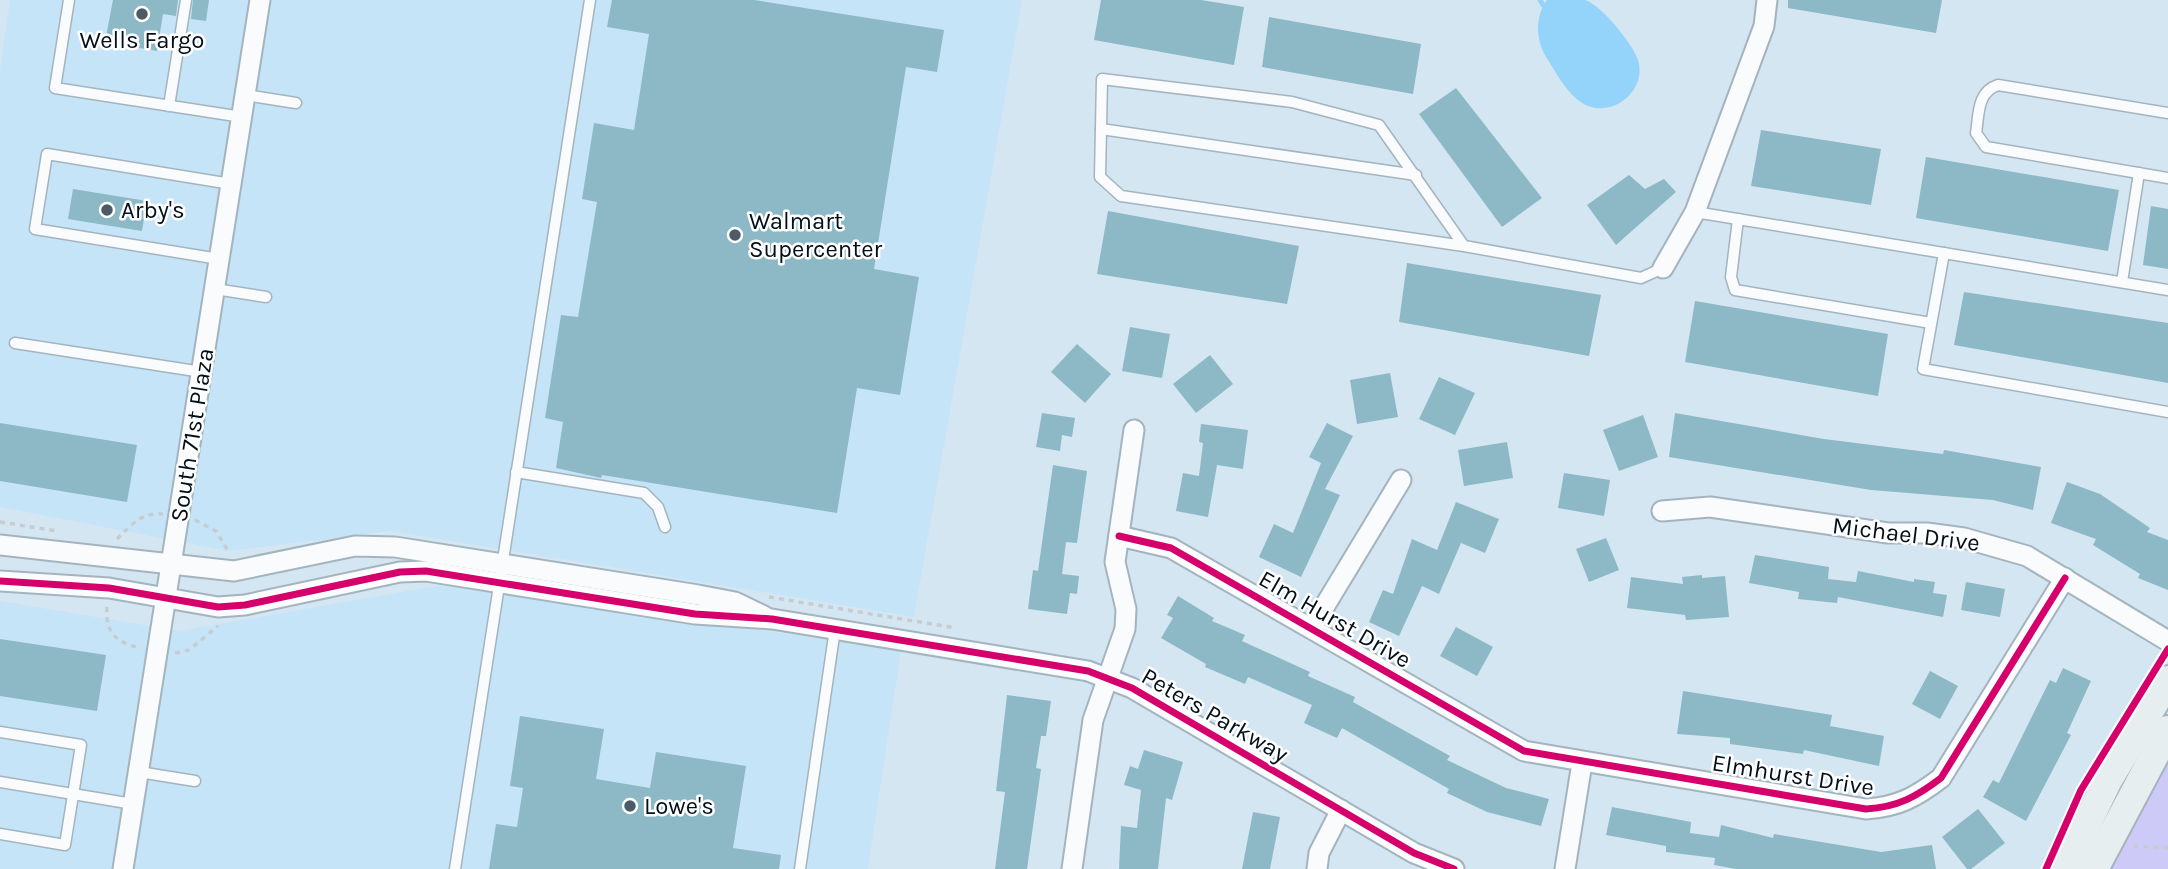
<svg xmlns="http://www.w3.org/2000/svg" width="2168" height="869" viewBox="0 0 2168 869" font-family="Karla,sans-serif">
  <rect width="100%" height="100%" fill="#d4e6f2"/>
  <g fill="#c6e4f8">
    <path d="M10,0H1022L914,617L390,531L229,551L0,507V70Z"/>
    <path d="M441,585L901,650L868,869H0V601L180,631Z"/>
  </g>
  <path fill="#cdcaf8" d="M2168,755V869H2108Z"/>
  <path fill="#94d4fb" d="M1547,0C1558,0 1574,0 1585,0C1595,3 1607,16 1614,24C1623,35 1636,50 1639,64C1644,91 1616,114 1591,107C1571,101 1558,76 1548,60C1536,43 1534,17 1547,0Z"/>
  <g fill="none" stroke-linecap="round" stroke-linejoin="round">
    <path stroke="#94d4fb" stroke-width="5" d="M1540,0L1543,5"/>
  </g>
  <g fill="#8cb9c5">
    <path d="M113,0H178L176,16L163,14L157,51L105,42Z"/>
    <path d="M193,0H209L206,21L191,19Z"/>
    <path d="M612,0H754L944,30L937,72L906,67L874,269L919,277L900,395L857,388L837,513L602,475L601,478L556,468L563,422L545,418L561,315L578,317L597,202L582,199L594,123L634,130L649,34L607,27Z"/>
    <path d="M1101,0H1201L1244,7L1234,65L1094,40Z"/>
    <path d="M1788,0H1942L1936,33L1788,8Z"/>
    <path d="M1269,17L1421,44L1413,94L1262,67Z"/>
    <path d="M1456,88L1542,198L1502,227L1419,114Z"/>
    <path d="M1761,130L1881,149L1871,205L1751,186Z"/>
    <path d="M1926,157L2119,190L2108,251L1916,218Z"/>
    <path d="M1629,175L1645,189L1664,179L1676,192L1616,245L1587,205Z"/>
    <path d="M73,189L147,201L142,231L68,219Z"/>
    <path d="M2151,206L2168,209V269L2143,265Z"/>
    <path d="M1108,211L1299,246L1287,304L1097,274Z"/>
    <path d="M1407,263L1601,295L1589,356L1399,322Z"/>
    <path d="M1964,292L2168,323V383L1954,345Z"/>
    <path d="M1695,301L1888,334L1878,396L1685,362Z"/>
    <path d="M1130,327L1170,334L1162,378L1122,371Z"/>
    <path d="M1077,344L1111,374L1085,403L1051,372Z"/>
    <path d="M1210,355L1233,384L1196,413L1173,384Z"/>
    <path d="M1390,373L1398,417L1357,424L1350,380Z"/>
    <path d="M1439,377L1475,393L1455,435L1419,419Z"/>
    <path d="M1042,413L1075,418L1072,437L1062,435L1060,451L1036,447Z"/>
    <path d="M1675,413L1824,439L1943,454L1944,450L2041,467L2033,510L1993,500L1871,490L1669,457Z"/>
    <path d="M1643,415L1658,457L1619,471L1603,430Z"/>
    <path d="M0,423L137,445L127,502L0,481Z"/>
    <path d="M1327,423L1353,436L1325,489L1340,495L1301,577L1259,557L1274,524L1293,533L1321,463L1309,457Z"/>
    <path d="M1201,424L1248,430L1243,469L1217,465L1208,517L1176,511L1183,473L1199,476L1203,443L1199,442Z"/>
    <path d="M1507,442L1513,478L1464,486L1458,450Z"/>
    <path d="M1053,465L1087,471L1077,543L1066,542L1062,574L1079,576L1077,594L1070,593L1067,614L1028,609L1033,570L1038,571Z"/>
    <path d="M1564,473L1610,480L1604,516L1558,508Z"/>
    <path d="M2067,482L2100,494L2150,528L2147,532L2168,540V590L2138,578L2140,574L2093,545L2096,539L2051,523Z"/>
    <path d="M1456,502L1499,519L1485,553L1461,543L1439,594L1422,586L1399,636L1369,622L1383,590L1393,594L1412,539L1437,550Z"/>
    <path d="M1606,538L1619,570L1589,582L1576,549Z"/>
    <path d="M1755,555L1829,567L1828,579L1856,582L1858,571L1914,582V579L1935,582L1933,593L1947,595L1943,617L1838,597L1837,603L1798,599L1799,592L1749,583Z"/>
    <path d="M1702,575V578L1725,576L1729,617L1686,620L1685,615L1627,608L1631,577L1683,584L1682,577Z"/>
    <path d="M1966,582L2005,589L2000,617L1961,610Z"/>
    <path d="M1178,596L1214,618L1212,621L1245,635L1242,641L1310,672L1308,676L1355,697L1353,702L1450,756L1447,760L1506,788L1549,799L1541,826L1487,812L1447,793L1449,789L1342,728L1337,738L1304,723L1312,705L1248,677L1245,684L1205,667L1206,664L1161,638L1173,618L1167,615Z"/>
    <path d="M1456,627L1493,647L1477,676L1440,656Z"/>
    <path d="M0,639L106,655L97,711L0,696Z"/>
    <path d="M2063,668L2091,681L2067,733L2071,735L2026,821L1983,797L1993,780L1999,783L2050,680L2056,683Z"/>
    <path d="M1930,671L1958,686L1940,719L1912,704Z"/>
    <path d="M1683,691L1832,715L1830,726L1884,736L1879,766L1804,750L1803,754L1730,744V738L1677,734Z"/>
    <path d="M1007,695L1051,701L1046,736H1041L1036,768L1041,769L1027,869H995L1005,792L996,791Z"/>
    <path d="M520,716L604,729L596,779L650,788L656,752L746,766L733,848L781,855L779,869H489L496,824L517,827L523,788L510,786Z"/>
    <path d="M1144,750L1183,762L1172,800L1166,798L1158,869H1119L1121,826L1137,828L1141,790L1124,785L1130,766L1138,769Z"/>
    <path d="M1612,807L1691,822L1690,833L1719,837L1721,825L1773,838L1774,834L1881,852L1932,845L1936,869H1736L1714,865L1715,858L1666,852V846L1606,835Z"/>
    <path d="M1978,809L2005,843L1971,869H1967L1942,837Z"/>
    <path d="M1253,812L1280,817L1270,869H1242Z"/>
  </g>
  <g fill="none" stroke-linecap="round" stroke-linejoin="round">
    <defs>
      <g id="lane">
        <path d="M69,0L55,88L242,117"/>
        <path d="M245,95L296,103"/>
        <path d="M169,106L186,0"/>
        <path d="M2168,113L1998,85C1977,92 1979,114 1976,133L1986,147L2168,178"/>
        <path d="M1101,129L1416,175"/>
        <path d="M1695,212L2168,290"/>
        <path d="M1738,219L1731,277L1735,290L1931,323"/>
        <path d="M1464,246L1121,196L1100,177L1102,79L1292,102L1379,125L1464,246L1641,278L1663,268"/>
        <path d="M1944,253L1923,369L2168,412"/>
        <path d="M219,259L35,229L47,154L231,184"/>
        <path d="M2122,282L2139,173"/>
        <path d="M215,289L266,297"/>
        <path d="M15,343L202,372"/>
        <path d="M516,472L644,493L658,507L665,527"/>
        <path d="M0,732L81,745L65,845L0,834"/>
        <path d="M139,772L195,781"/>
        <path d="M0,782L133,804"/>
        <path d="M455,869L590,0"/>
        <path d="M800,869L835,629"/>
      </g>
      <g id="street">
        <path d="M1663,268L1695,212L1764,26L1767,0"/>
        <path d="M1662,511L1710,507L1888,533H1927L1964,538L2027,556L2168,641"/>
        <path d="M1119,536L1171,548L1524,751L1866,809C1898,807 1916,797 1941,778L2065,578"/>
        <path d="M0,545L234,571L355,546L395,547L698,595L735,602L764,616"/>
        <path d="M0,581L109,588L218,607L245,605L400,572L426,571L695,614L772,619L1088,671L1132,688L1414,853L1454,869"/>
        <path d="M1312,627L1401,480"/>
        <path d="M123,869L260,0"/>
        <path d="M1072,869L1093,720L1125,629L1126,609L1115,562L1134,430"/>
        <path d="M1317,869L1319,853L1341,810"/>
        <path d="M1565,869L1582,763"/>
      </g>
      <g id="secondary">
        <path d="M2065,869L2108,780L2168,680"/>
        <path d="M2094,869L2168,730"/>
      </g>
    </defs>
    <use href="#lane" stroke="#a4b4be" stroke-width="13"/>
    <use href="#street" stroke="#a4b4be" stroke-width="23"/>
    <use href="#secondary" stroke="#a4b4be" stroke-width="32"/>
    <g stroke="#c7ccd0" stroke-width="3.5" stroke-dasharray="5 5" stroke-linecap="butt">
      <path d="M195,520L216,531L228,551"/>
      <path d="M0,522L57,531"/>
      <path d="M117,539C131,525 142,512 163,514"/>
      <path d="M769,597L956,628"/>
      <path d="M107,607C105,633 116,642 140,648"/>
      <path d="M175,653L189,650L218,626"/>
      <path d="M2133,846L2168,848"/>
    </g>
    <use href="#lane" stroke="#f9fbfd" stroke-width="10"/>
    <use href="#street" stroke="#f9fbfd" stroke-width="19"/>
    <use href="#secondary" stroke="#e7eeef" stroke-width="28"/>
    <defs>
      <g id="cycleway">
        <path d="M1119,536L1171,548L1524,751L1866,809C1898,807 1916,797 1941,778L2065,578"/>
        <path d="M0,581L109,588L218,607L245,605L400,572L426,571L695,614L772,619L1088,671L1132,688L1414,853L1454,869"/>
        <path d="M2046,869L2081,790L2168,649"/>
      </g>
    </defs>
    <use href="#cycleway" stroke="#fff" stroke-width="11"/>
    <use href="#cycleway" stroke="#d6006c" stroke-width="7"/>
  </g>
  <g fill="#4c5b65" stroke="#fff" stroke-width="2.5">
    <circle cx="142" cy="14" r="7"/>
    <circle cx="107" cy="210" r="7"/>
    <circle cx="735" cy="235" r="7"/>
    <circle cx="630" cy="806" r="7"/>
  </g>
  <g text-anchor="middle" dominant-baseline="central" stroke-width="5" stroke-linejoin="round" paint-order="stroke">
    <g font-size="24" fill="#031019" stroke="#fff" text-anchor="start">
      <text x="142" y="40" text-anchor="middle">Wells Fargo</text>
      <text x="121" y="210">Arby's</text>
      <text x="749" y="221">Walmart<tspan x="749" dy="28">Supercenter</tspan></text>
      <text x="644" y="806">Lowe's</text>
    </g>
    <g font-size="24" fill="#031019" stroke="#fff">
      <text transform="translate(192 435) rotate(-81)">South 71st Plaza</text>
      <text transform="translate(1906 534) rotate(7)">Michael Drive</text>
      <text transform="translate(1335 619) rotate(30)">Elm Hurst Drive</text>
      <text transform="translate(1215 715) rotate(30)">Peters Parkway</text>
      <text transform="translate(1793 775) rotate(9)">Elmhurst Drive</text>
    </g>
  </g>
</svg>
